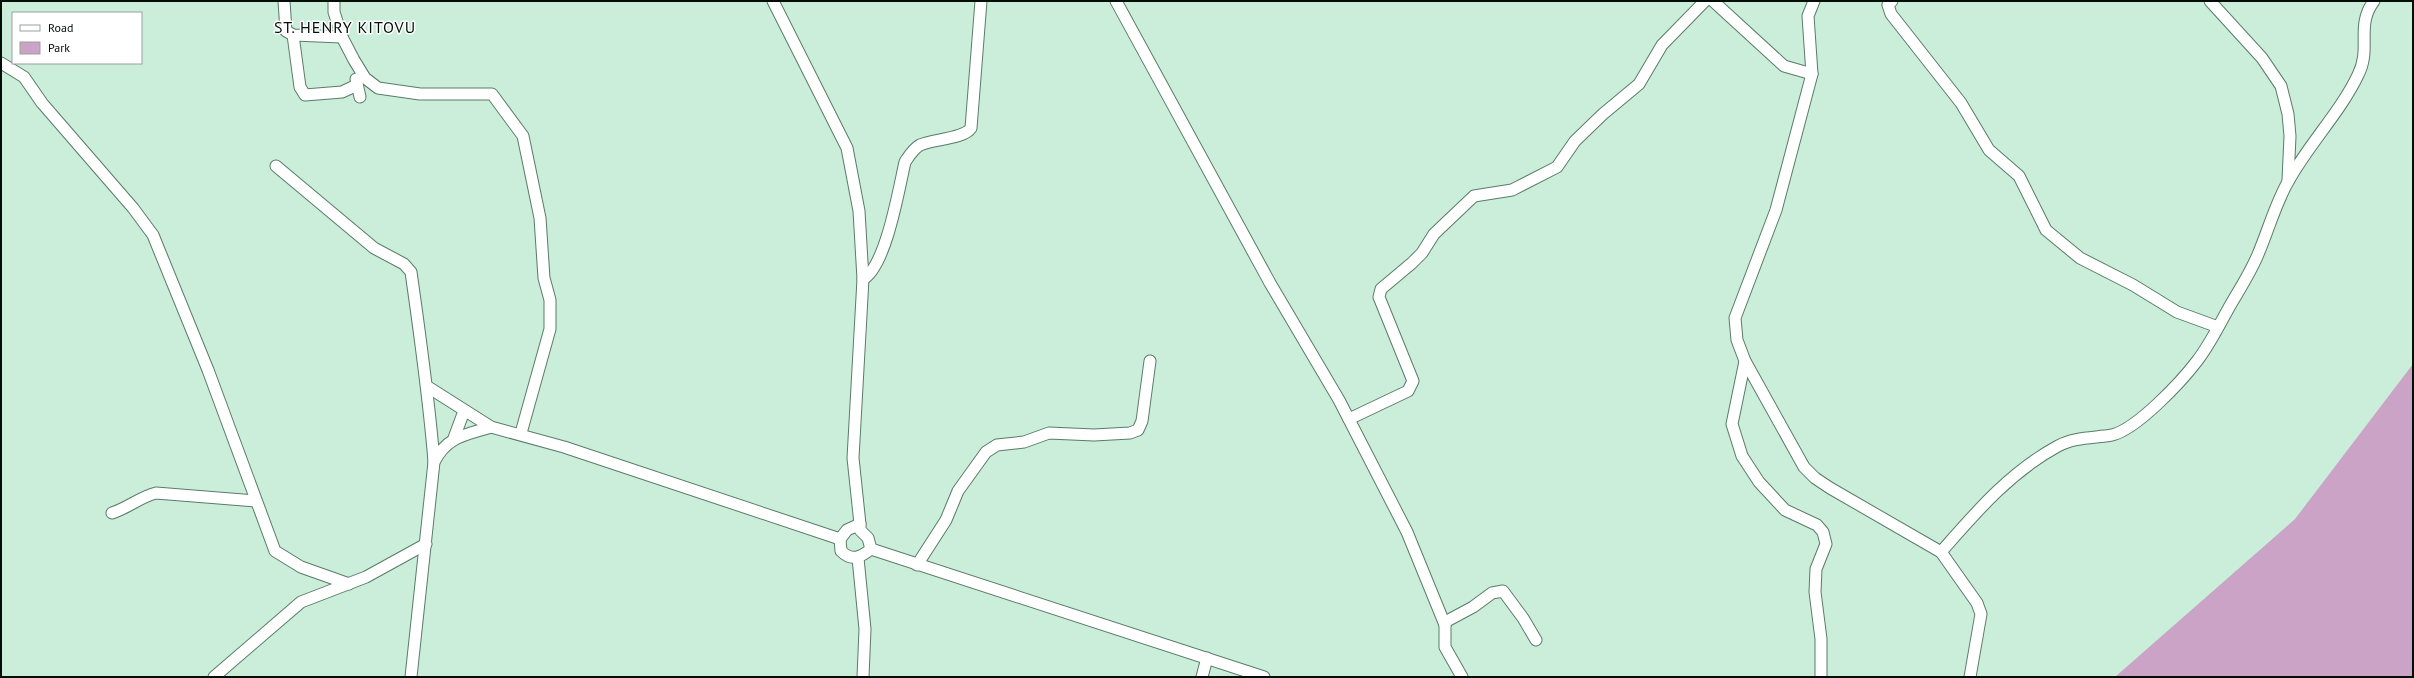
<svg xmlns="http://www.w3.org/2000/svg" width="2414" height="678" viewBox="0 0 2414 678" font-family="'PT Sans',sans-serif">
  <rect width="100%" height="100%" fill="#caeeda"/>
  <path fill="#caa3c7" d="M2413,364V677H2115L2295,519Z"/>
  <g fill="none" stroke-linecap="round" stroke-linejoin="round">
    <defs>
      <g id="minor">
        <path d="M284,1L286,31L293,35L342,37"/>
        <path d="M334,1V12L342,37L354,60L365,78L378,88L420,94H492L523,136L540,218L544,278L550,300V329L521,433"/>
        <path d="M773,1L847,148L859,211L863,279L853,458L860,524"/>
        <path d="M1116,1L1270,283L1339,400L1407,532L1445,625"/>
        <path d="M1713,1L1784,66L1812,74"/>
        <path d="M1814,1L1808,16L1812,74L1776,210L1735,318L1737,340L1745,361L1804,467L1815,478L1830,488L1941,552L1977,603L1981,614L1970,677"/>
        <path d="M1892,1L1888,5L1891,14L1961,103L1989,150L2019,176L2046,230L2080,258L2133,285L2177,312L2218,327"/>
        <path d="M2210,1L2262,58L2281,86L2288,114L2290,136L2288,180"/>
        <path d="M293,35L300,87L305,95L342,92L357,85"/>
        <path d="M1,63L24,77L42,103L133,208L153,235L208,370L275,551L301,567L349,584"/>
        <path d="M356,79L360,97"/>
        <path d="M276,166L374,248L404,264L411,272C420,335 429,398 434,462"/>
        <path d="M863,279C886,267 899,188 905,162C909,156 913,149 920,145C932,139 964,139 971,128L981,1"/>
        <path d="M1745,361L1732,424L1742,456L1759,482L1785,510L1817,525L1823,532L1826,544L1816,569L1815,592L1821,639V677"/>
        <path d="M428,387L491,427L564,447L840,539"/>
        <path d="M1349,419L1408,391L1413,381L1379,297L1381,289L1412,263L1422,253L1434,234L1474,196L1512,190L1557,167L1575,141L1603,114L1639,84L1662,45L1705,1"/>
        <path d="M454,438L464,411"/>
        <path d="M112,513C128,508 140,497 156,493L256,501"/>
        <path d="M860,524V530L868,538L871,549C861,557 852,562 841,551L840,539L847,530Z"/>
        <path d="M871,549L1264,677"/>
        <path d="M1941,552C1976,512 2010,472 2058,446C2074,437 2094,438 2112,435C2137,429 2181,382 2197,361C2211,343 2220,323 2231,304C2241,287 2252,270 2259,252C2269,228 2276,202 2289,180C2309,144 2341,111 2358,75C2372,48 2355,26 2374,1"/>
        <path d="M858,558L865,629L863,677"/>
        <path d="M917,565L946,520L958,491L986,452L997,445L1024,442L1049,433L1094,435L1130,433L1138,430L1142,421L1150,361"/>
        <path d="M214,677L301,602L366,577L426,544"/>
        <path d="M411,677L434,462C447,436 466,435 491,427"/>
        <path d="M1202,677L1207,658"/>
        <path d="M1462,677L1445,647V622L1473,607L1492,593L1503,591L1523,618L1536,640"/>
      </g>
    </defs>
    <use href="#minor" stroke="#5a7b69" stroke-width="13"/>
    <use href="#minor" stroke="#fff" stroke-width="11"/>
  </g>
  <g text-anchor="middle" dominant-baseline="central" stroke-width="3" stroke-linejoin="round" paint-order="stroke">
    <g font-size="16" letter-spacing="1" fill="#030e08" stroke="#fff">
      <text x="345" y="27">ST. HENRY KITOVU</text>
    </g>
  </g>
  <rect width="2414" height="678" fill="none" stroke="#030e08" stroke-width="4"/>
  <rect x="12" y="12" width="130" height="52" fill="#ffffff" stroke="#9a9f9c"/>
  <rect x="20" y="25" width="20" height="6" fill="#ffffff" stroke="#9a9f9c"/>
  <text x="48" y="32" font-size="12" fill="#030e08">Road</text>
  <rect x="20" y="42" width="20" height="12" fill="#caa3c7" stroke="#9a9f9c"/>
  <text x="48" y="52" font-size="12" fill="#030e08">Park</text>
</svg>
